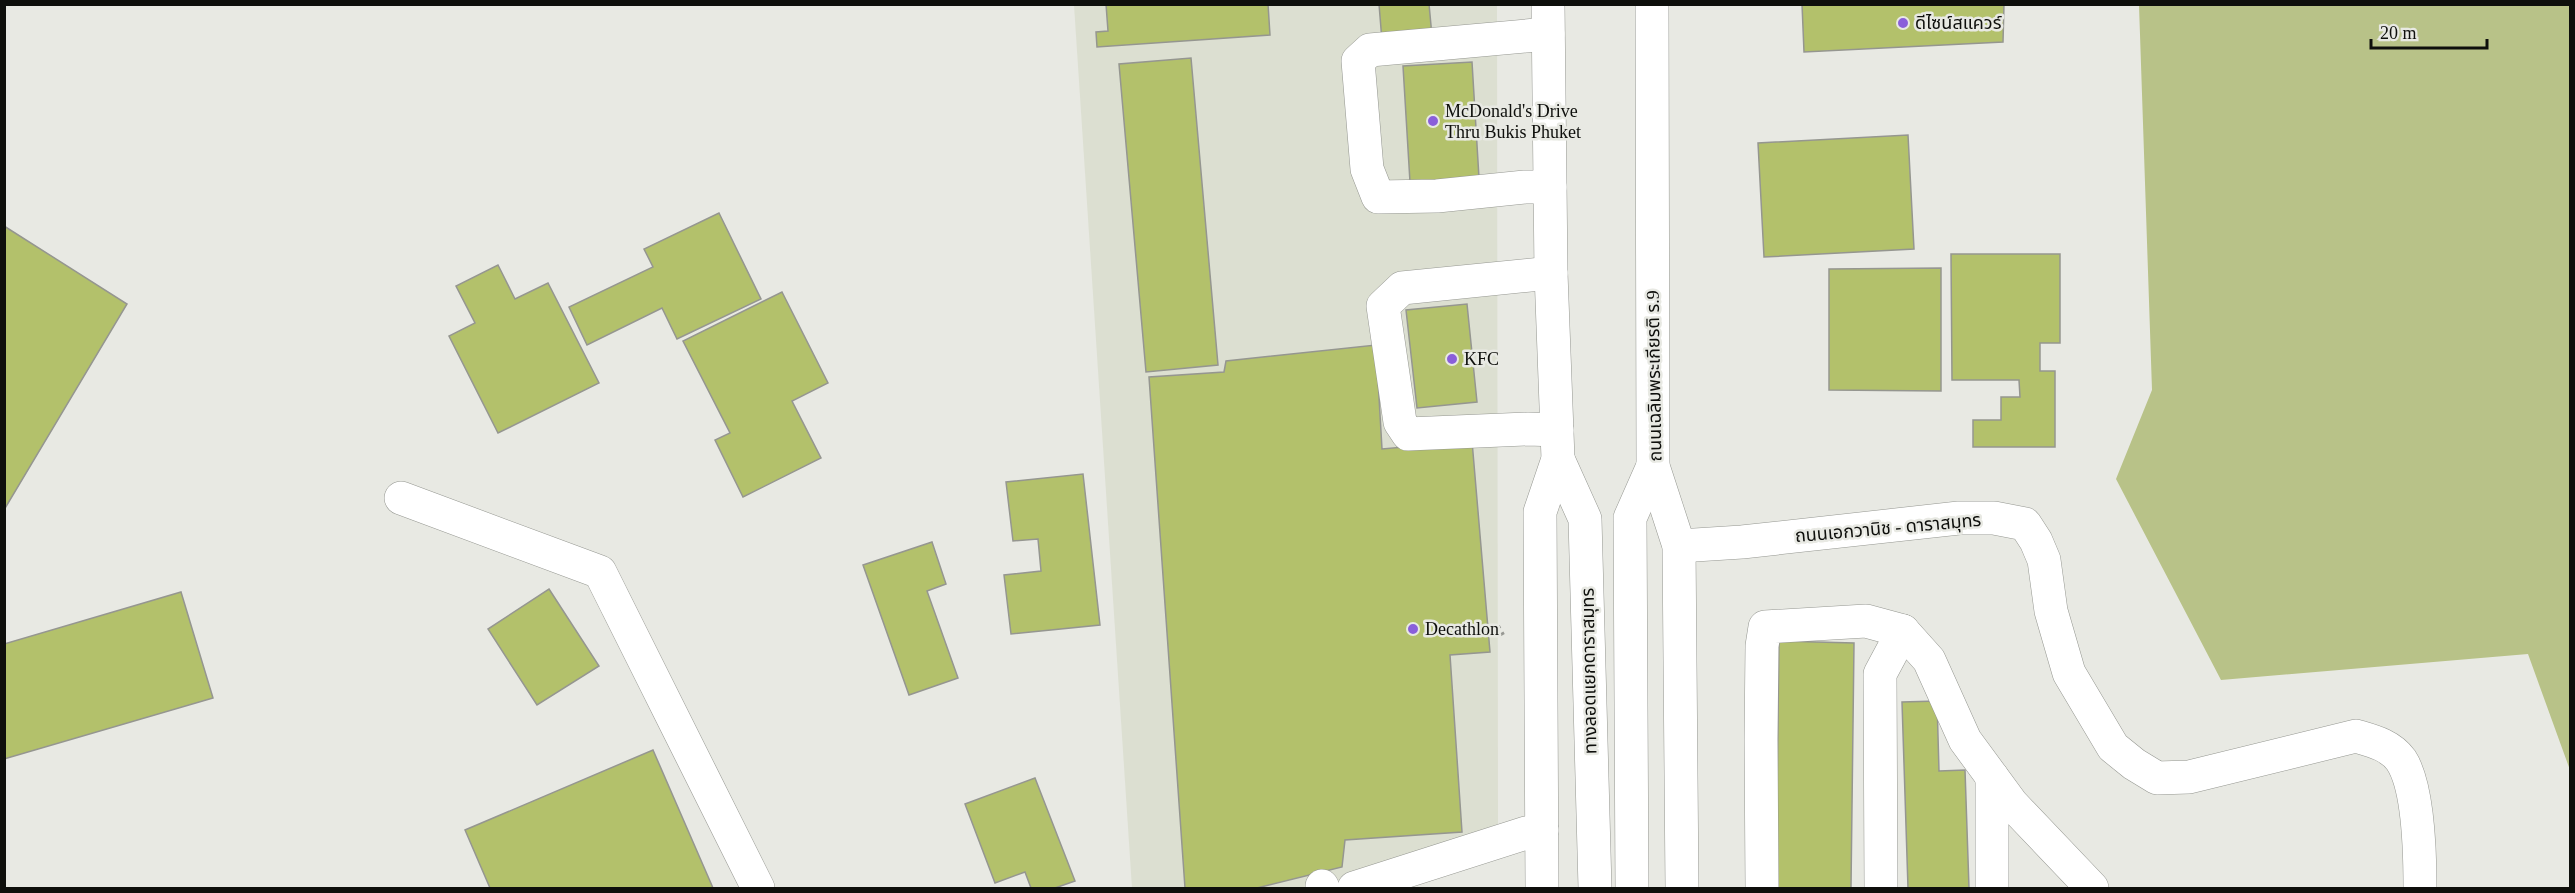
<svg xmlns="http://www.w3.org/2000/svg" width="2575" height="893" viewBox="0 0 2575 893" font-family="'Times New Roman','Noto Sans Thai',serif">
  <rect width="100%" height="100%" fill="#e8e9e3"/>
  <path fill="#dcdfd1" d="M1074,5H1497L1498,824L1316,888H1132Z"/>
  <path fill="#b8c288" d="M2139,5H2570V770L2528,654L2221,680L2116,479L2152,390Z"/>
  <g fill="#b3c16b" stroke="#959690" stroke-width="1.5">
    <path d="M1106,4H1268L1270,35L1097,47L1096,32L1108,31Z"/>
    <path d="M1379,4H1429L1432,36L1382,41Z"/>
    <path d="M1802,4H2004L2003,42L1804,52Z"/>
    <path d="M1191,58L1218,365L1146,372L1119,64Z"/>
    <path d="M1472,62L1479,178L1410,182L1403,66Z"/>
    <path d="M1908,135L1914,249L1764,257L1758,143Z"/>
    <path d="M719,213L761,299L677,339L662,308L587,345L569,307L653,267L644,249Z"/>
    <path d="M4,226L127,304L4,510Z"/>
    <path d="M1951,254H2060V343H2040V371H2055V447H1973V420H2001V397H2020L2019,380H1952Z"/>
    <path d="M498,265L515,299L548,283L599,383L498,433L449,336L475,323L456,286Z"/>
    <path d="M1941,268V391L1829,390V269Z"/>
    <path d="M782,292L828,383L792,401L821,458L743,497L715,440L730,433L683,341Z"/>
    <path d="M1467,304L1477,402L1417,408L1406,310Z"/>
    <path d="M1376,345L1382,449L1472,441L1490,652L1450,655L1462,832L1345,840L1342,867L1257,888H1185L1149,377L1224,372L1226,361Z"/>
    <path d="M1083,474L1100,625L1011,634L1004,575L1041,571L1038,539L1013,541L1006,482Z"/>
    <path d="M932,542L946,584L927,591L958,678L909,695L863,565Z"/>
    <path d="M549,589L599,666L537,705L488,629Z"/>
    <path d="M181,592L213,698L4,759V644Z"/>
    <path d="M1779,641L1854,643L1851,888H1776Z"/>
    <path d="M1937,701L1939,771L1965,770L1969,888H1908L1902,702Z"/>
    <path d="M653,750L713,888H490L465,830Z"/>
    <path d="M1035,778L1075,881L1055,888H1031L1025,872L995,883L965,804Z"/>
  </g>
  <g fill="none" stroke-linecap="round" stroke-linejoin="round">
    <defs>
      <g id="minor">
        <path d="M1548,34L1370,50L1358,61L1367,169L1378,197L1437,196L1525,187H1550"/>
        <path d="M1551,273L1402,288L1383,306L1400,422L1408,434L1528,429L1557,430"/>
        <path d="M401,498L600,572L758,888"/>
        <path d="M1679,546L1742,542L1959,518H1994L2025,524L2036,541L2044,560L2051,611L2069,673L2113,747L2134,764L2157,778L2189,777L2356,736C2373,741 2390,745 2401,760C2419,787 2420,856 2420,888"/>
        <path d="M1322,886L1323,888"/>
        <path d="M1354,888L1526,833L1542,830"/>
        <path d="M1762,888L1761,739L1762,646L1765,627L1866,621L1903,631L1929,660L1965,740L2012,804L2092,888"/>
        <path d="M1881,888L1880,674L1903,631"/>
        <path d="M1992,888V777"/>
      </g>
      <g id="major">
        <path d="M1652,4L1653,466L1679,546L1682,888"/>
        <path d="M1558,459L1585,519L1595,888"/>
        <path d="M1542,888L1540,512L1558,459L1551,273L1548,4"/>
        <path d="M1632,888L1630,518L1653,466"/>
      </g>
    </defs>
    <use href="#minor" stroke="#959791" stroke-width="34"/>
    <use href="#major" stroke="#959791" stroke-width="34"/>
    <path stroke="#979893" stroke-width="4" stroke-dasharray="3 4.5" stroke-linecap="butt" d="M1498,626L1503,635"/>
    <use href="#minor" stroke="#fff" stroke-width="33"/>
    <use href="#major" stroke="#fff" stroke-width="33"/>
  </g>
  <g fill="#8a5fda" stroke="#e8e9e3" stroke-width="2">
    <circle cx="1903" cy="23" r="6"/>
    <circle cx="1433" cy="121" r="6"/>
    <circle cx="1452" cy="359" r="6"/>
    <circle cx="1413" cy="629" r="6"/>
  </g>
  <g text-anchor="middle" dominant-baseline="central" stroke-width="5" stroke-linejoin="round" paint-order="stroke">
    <g font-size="18" fill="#0e0f0c" stroke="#e8e9e3" text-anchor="start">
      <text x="1915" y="23">ดีไซน์สแควร์</text>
      <text x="1445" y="111">McDonald's Drive<tspan x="1445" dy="21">Thru Bukis Phuket</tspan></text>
      <text x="1464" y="359">KFC</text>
      <text x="1425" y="629">Decathlon</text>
    </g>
    <g font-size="18" fill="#0e0f0c" stroke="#e8e9e3">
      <text transform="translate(1654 376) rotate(-91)">ถนนเฉลิมพระเกียรติ ร.9</text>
      <text transform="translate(1888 528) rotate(-5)">ถนนเอกวานิช - ดาราสมุทร</text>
      <text transform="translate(1589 671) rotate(-91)">ทางลอดแยกดาราสมุทร</text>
    </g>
  </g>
  <rect width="2575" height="893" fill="none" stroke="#0e0f0c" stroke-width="12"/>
  <path d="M2371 39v9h116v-9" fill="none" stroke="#0e0f0c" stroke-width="3"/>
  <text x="2380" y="39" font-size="18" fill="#0e0f0c" stroke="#e8e9e3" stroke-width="4.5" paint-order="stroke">20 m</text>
</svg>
